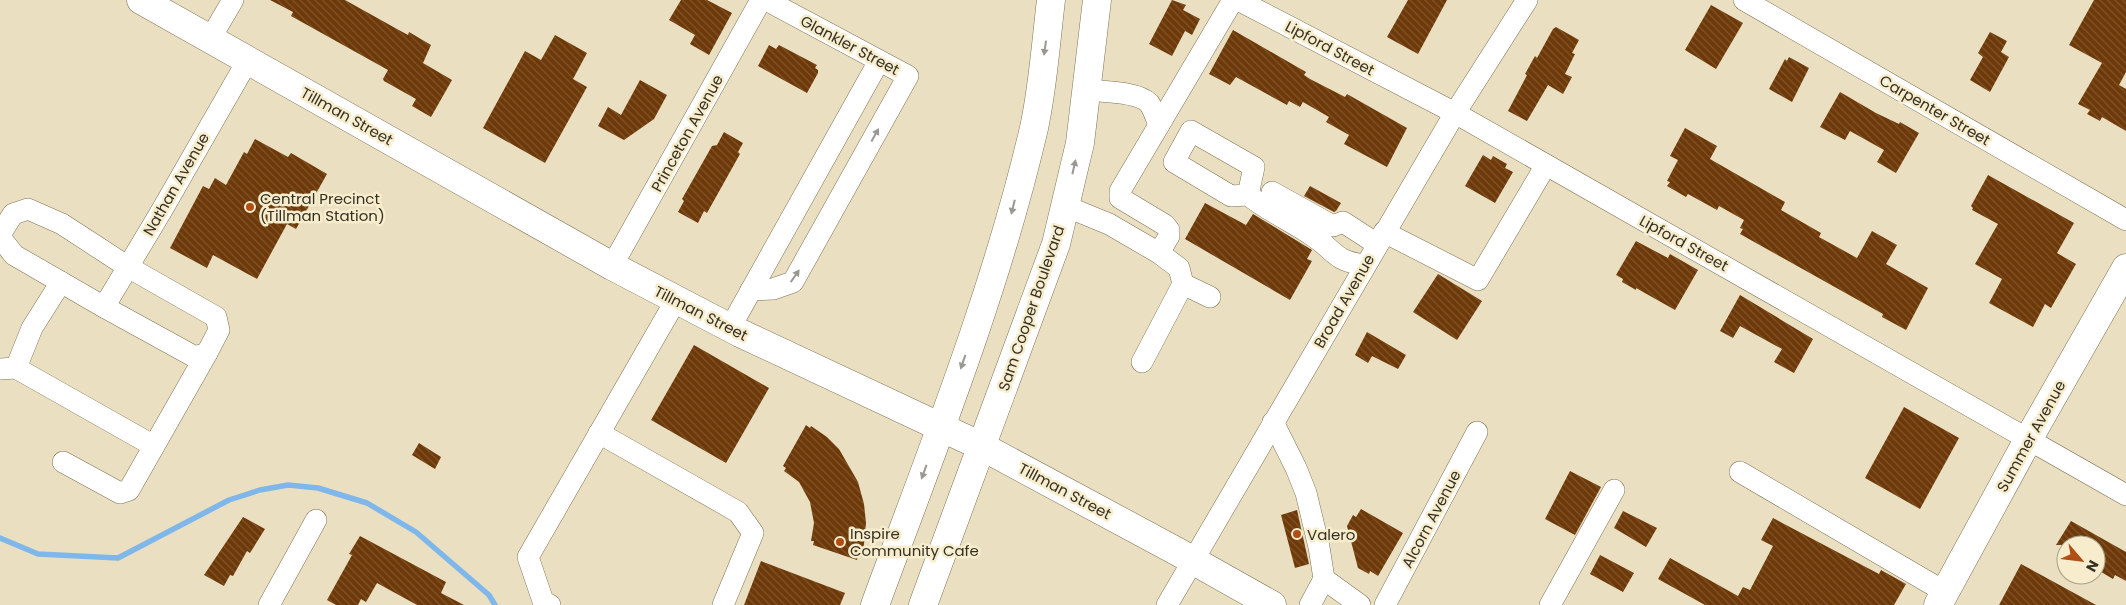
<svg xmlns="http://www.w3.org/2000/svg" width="2126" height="605" viewBox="0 0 2126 605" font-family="Poppins,sans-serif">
  <defs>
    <pattern id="building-back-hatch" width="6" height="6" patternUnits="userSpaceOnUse" patternTransform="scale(1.25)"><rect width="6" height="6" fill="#6e3908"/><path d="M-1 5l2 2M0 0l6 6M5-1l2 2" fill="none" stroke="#7f542c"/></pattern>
  </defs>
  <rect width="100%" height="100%" fill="#eae0c1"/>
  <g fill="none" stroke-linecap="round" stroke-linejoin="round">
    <path stroke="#80b7eb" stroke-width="5.5" d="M0,538L38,554L118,558L229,500L260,490L288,485L318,488L367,503L416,532L489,595L495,605"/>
  </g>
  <g fill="url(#building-back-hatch)">
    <path d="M270,0H345L397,29L408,35L409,32L431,45L423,63L452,80L431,117L412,106L416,99L384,81L383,79L388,70L291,16L293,12Z"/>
    <path d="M681,0H707L732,13L709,55L690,44L695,35L669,20Z"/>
    <path d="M1172,0L1186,5L1183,10L1200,19L1192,35L1185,31L1172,56L1149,44Z"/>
    <path d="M1408,0H1447L1418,54L1387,37Z"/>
    <path d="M2094,0H2126V72L2119,85L2126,89V131L2102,117L2100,121L2087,114L2090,110L2078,104L2102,63L2069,45Z"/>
    <path d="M1711,5L1743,23L1716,69L1685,50Z"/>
    <path d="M1556,27L1579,40L1572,53L1575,54L1565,74L1572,77L1563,94L1548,85L1527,121L1508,111L1527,75L1525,74L1535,56L1537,58L1553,29Z"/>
    <path d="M1233,30L1306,72L1304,75L1310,79L1345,97L1347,94L1407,128L1387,167L1344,144L1349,135L1326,122L1329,117L1303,102L1300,107L1289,101L1287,105L1236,77L1230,85L1209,74Z"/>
    <path d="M1990,32L2007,41L2001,52L2009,57L1990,92L1970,80L1983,57L1978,53Z"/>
    <path d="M555,35L587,53L573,79L587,87L545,163L483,128L525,51L541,60Z"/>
    <path d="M769,45L776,49L779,45L817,65L815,68L818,70V73L807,93L758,66Z"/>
    <path d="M1789,57L1809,68L1792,102L1769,89L1785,59L1787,61Z"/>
    <path d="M640,80L667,95L654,119L624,140L598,126L608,107L621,115Z"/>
    <path d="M1840,92L1876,113L1899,124L1900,122L1919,133L1896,173L1877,162L1884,150L1850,131L1845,140L1820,127Z"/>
    <path d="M1685,128L1717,146L1710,159L1785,202L1781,210L1821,233L1819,237L1857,258L1872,231L1897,245L1886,264L1928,288L1906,330L1882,317L1883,314L1740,234L1743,229L1740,228L1744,220L1719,206L1717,210L1688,194L1686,197L1667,186L1670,182L1667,181L1678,160L1670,156Z"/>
    <path d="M724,132L743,143L738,152L740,154L707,213L704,211L698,223L678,212L684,201L682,199L712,146L717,145Z"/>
    <path d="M255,139L288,157L291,153L327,174L296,229L287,224L257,279L213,255L207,268L170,248L203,186L209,189L215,178L226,185L244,152L247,154Z"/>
    <path d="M1483,155L1491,160L1493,156L1507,164L1505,168L1513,172L1495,203L1465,186Z"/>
    <path d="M1988,175L2074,223L2057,253L2076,264L2051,308L2045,304L2033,327L1989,303L2002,279L1975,264L1998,224L1972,210L1973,208L1971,206Z"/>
    <path d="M1310,186L1341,203L1336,211L1334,212L1304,196Z"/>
    <path d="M1205,203L1246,225L1253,214L1312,250L1307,259L1312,261L1290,300L1185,239Z"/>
    <path d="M1636,241L1668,258L1670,254L1698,270L1675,310L1636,288V290L1622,282L1623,279L1616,275Z"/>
    <path d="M1438,274L1482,301L1457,340L1413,312Z"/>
    <path d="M1740,295L1813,339L1794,373L1774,362L1782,349L1740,326L1733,338L1720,331Z"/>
    <path d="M1367,332L1406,355L1398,369L1372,356L1368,363L1355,355Z"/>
    <path d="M694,345L769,388L726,463L651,420Z"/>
    <path d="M1904,407L1959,438L1920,509L1865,478Z"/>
    <path d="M806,425L810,428L811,426L827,437L839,449L858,482L864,504L866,523L864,544L861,557L858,556L857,560L813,545L814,541H811L814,523L810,502L799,482L784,471L786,468L783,466Z"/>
    <path d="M419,443L441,457L435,469L412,455Z"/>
    <path d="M1570,471L1601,487L1575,535L1545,519Z"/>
    <path d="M1361,509L1403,533L1378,576L1370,571L1369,574L1358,568L1347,526L1353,515L1356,517Z"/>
    <path d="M1297,510L1309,564L1295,568L1281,515Z"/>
    <path d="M1623,511L1657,528L1646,547L1614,528Z"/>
    <path d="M243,517L265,529L250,553L247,551L233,576L230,575L224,586L204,575Z"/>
    <path d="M1773,518L1879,574L1881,570L1906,584L1894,605H1705L1658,579L1670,558L1738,596L1743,587L1750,590L1773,546L1761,540Z"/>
    <path d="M2071,521L2126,552V581L2115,575L2113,579L2096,569V545H2056Z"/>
    <path d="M360,536L446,582L441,593L464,605H417L377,583L366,602L361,599L358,605H336L327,600L352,555L349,554Z"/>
    <path d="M1600,555L1634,573L1623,592L1590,574Z"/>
    <path d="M761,561L845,593L840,605H744Z"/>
    <path d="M2021,564L2096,605H1999Z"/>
  </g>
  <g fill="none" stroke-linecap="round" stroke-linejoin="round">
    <defs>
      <g id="minor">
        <path d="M1238,0L1455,113L2126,495"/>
        <path d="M1744,0L2126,220"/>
        <path d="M210,39L233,0"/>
        <path d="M1086,90C1103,92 1137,91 1149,103C1154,110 1156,118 1159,125"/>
        <path d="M1272,192L1333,226L1343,222L1377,244"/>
        <path d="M1248,195L1254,167L1191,131L1174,162L1231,196L1248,195C1268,211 1291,221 1313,236C1336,251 1333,261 1365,265"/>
        <path d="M1065,206L1109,224L1159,253L1169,236V230L1165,225L1120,198V191L1233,0"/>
        <path d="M1384,232L1478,280L1546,165"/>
        <path d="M0,235L13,214L28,209L62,224L128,267L216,317L219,330L207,353L195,357L104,307L14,255L0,237"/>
        <path d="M612,266L761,0"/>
        <path d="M1183,284L1210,297"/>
        <path d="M751,290L773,289L793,282L908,76L766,0"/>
        <path d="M104,307L162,210L248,60"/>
        <path d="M730,328L879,61"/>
        <path d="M1142,362L1183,284L1179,268L1159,253"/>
        <path d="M16,368L154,446"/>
        <path d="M0,369L16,368L32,328L61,282"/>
        <path d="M1273,422L1296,468L1306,493L1319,547L1324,579L1310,605"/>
        <path d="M599,433L738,512L753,533L723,605"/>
        <path d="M63,462L120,493L129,490L207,353"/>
        <path d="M1740,472L1945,592"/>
        <path d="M1324,579L1360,605"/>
        <path d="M269,605L316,520"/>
        <path d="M550,605L543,601L528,557L676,300"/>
        <path d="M1167,605L1455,113L1527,0"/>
        <path d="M1385,605L1477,432"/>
        <path d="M1550,605L1614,490"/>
      </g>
      <g id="major">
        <path d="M141,0L612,266L740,333L981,446L1178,552L1272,605"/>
        <path d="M875,605C933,448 996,291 1034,128C1043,87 1046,41 1051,0"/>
        <path d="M923,605L1056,244L1080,143L1097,0"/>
        <path d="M1938,605L2029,438L2126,268"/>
      </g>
    </defs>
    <use href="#minor" stroke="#7c7356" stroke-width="22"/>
    <use href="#major" stroke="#7c7356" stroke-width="29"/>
    <use href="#minor" stroke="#fff" stroke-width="21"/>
    <use href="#major" stroke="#fff" stroke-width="28"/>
  </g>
  <defs><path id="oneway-solid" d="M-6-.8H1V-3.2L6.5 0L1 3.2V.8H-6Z" transform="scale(1.25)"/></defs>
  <g fill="#9a9892">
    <use href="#oneway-solid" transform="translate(1045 48) rotate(98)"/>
    <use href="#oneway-solid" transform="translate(875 135) rotate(-61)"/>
    <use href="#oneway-solid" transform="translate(1074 167) rotate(-77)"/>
    <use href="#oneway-solid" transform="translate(1013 207) rotate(104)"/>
    <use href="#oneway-solid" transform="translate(795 276) rotate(-55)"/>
    <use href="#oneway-solid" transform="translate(963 362) rotate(109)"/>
    <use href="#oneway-solid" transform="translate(924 472) rotate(110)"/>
  </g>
  <g fill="#b14e15" stroke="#f7edcd" stroke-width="2">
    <circle cx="250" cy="207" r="5"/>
    <circle cx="1297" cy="534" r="5"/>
    <circle cx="840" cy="542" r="5"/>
  </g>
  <g text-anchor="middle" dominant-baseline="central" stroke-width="5" stroke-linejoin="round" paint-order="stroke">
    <g font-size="15" fill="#343024" stroke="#f7edcd">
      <text transform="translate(850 45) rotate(28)">Glankler Street</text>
      <text transform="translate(1330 48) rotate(28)">Lipford Street</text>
      <text transform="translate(1935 110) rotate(30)">Carpenter Street</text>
      <text transform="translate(347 116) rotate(29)">Tillman Street</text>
      <text transform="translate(687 133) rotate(-61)">Princeton Avenue</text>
      <text transform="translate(176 184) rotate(-60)">Nathan Avenue</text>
      <text transform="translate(1684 243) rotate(29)">Lipford Street</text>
      <text transform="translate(1344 301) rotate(-60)">Broad Avenue</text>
      <text transform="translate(1031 308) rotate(-71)">Sam Cooper Boulevard</text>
      <text transform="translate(701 313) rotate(27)">Tillman Street</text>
      <text transform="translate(2031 436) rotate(-61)">Summer Avenue</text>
      <text transform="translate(1065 491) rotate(28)">Tillman Street</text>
      <text transform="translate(1431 519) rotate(-62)">Alcorn Avenue</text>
    </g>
    <g font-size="15" fill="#343024" stroke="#f7edcd" text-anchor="start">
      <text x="260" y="198">Central Precinct<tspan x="260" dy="17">(Tillman Station)</tspan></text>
      <text x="850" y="533">Inspire<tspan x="850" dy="17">Community Cafe</tspan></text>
      <text x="1307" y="534">Valero</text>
    </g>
  </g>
  <g transform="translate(2081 560) rotate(118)"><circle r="24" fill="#f7edcd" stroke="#a9a189"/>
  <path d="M0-4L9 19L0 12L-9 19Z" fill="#b14e15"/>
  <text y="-8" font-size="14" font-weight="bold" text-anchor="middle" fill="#343024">N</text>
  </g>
</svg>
